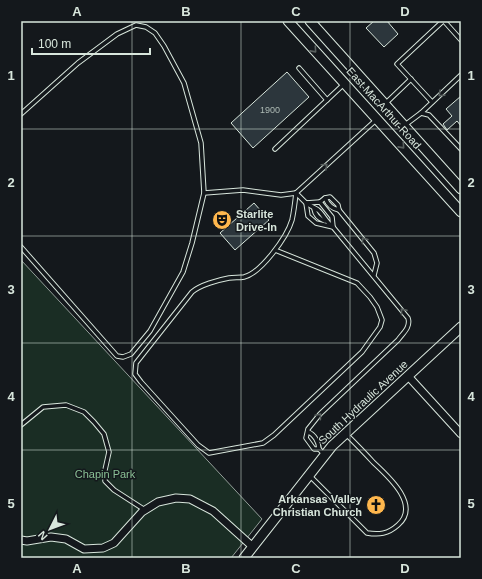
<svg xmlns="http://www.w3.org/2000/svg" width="482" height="579" viewBox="0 0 482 579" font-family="Arial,sans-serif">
  <rect width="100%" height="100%" fill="#14181c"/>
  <path fill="#1a2d24" stroke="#939e99" d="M21,260L262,519L231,558H21Z"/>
  <g fill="#2c363c" stroke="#d8e6dc">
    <path d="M374,21H387L398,34L384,47L366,28Z"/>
    <path d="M287,72L309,97L253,148L231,123Z"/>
    <path d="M461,96V126L457,121L447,130L443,124L452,116L446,109Z"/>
    <path d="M254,203L269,220L235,250L220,233Z"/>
  </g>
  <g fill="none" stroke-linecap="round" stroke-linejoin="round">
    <defs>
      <g id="service">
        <path d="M444,21L461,40"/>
        <path d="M299,68L327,100"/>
        <path d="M432,102L397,64L443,21"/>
        <path d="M386,103L411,79"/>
        <path d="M421,113L461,75"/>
        <path d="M21,114L78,63L117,34L136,25L146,27L155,33L164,46L184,83L201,143L204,193L192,243L183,272L150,331L131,354L123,357L117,356L21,247"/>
        <path d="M405,125L421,113L429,115L461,149"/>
        <path d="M275,149L344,84"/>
        <path d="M204,193L243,190L281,195L296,193L376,120"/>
        <path d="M296,193L306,203L308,216L316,223L333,227L408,318C411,327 403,333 398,340L320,414L308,429L306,438L314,449H319L324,454"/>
        <path d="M325,198C328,205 332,209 339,210"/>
        <path d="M320,202L325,198L330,197L338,205L339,210L374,253L377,263L374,275"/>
        <path d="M306,203L320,202L332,217L333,227"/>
        <path d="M307,203C310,206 315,208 318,210C323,214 326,222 332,226"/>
        <path d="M314,209C315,215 319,219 325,221"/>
        <path d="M275,250L357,283L370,297L377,307L382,320L380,327L362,352L274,435L263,443L209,453L198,445L141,382L135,374L136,363L192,292C200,285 218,280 229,278C234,277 239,278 244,277C261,273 287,237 292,220C294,211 295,202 296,193"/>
        <path d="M21,425L43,407L66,405L84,412L94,422L104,434L109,452L105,470V481L114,490L145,510"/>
        <path d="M308,432C314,434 319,442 319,449"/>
        <path d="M310,476L367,533C379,535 388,534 398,525C421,505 388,476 373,462C364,452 355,443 345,433"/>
      </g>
      <g id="minor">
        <path d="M408,376L461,434"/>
        <path d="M21,540L27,541L51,537L66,539L84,549L103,548L114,543L142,512L158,502L176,498L190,499L213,511L253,547"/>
      </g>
      <g id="tertiary">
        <path d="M288,21L461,212"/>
        <path d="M310,21L461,189"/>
        <path d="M244,558L332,446L461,327"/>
      </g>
    </defs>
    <use href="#service" stroke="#d8e6dc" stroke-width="5.5"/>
    <use href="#minor" stroke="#d8e6dc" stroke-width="9"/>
    <use href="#tertiary" stroke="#d8e6dc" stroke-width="11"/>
    <use href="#service" stroke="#14181c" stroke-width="3.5"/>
    <use href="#minor" stroke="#14181c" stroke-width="7"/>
    <use href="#tertiary" stroke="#14181c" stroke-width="9"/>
  </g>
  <defs><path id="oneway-chevron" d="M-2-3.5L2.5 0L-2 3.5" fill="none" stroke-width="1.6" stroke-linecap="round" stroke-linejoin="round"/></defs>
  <g stroke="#59605f">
    <use href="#oneway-chevron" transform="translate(314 50) rotate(48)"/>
    <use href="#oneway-chevron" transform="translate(441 94) rotate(136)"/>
    <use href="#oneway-chevron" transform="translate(402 146) rotate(48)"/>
    <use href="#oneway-chevron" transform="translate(325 166) rotate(-42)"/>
    <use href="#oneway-chevron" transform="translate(364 240) rotate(-128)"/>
    <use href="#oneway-chevron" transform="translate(403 311) rotate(-129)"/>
    <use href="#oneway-chevron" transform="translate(319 416) rotate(-49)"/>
  </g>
  <path fill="none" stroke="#d8e6dc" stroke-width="1" stroke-opacity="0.55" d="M132,21V558M241,21V558M350,21V558M21,129H461M21,236H461M21,343H461M21,450H461"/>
  <defs>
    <symbol id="theatre-disc" viewBox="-11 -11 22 22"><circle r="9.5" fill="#ffb74d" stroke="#14181c"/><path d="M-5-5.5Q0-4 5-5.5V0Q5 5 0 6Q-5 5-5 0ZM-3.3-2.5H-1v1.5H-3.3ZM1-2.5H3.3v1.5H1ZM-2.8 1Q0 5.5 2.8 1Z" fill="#111"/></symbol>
    <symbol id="church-disc" viewBox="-11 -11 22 22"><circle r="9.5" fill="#ffb74d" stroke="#14181c"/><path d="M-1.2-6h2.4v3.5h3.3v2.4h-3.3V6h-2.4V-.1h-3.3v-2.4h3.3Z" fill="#111"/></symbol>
  </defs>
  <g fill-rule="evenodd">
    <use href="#theatre-disc" x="211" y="209" width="22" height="22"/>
    <use href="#church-disc" x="365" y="494" width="22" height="22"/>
  </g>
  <g text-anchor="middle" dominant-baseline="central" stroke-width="3" stroke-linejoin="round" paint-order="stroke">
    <g font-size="9" fill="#adbab4">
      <text x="270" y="110">1900</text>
    </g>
    <g font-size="11" fill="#d8e6dc" stroke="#14181c">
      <text transform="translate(384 108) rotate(48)">East MacArthur Road</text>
      <text transform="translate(363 402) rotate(-43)">South Hydraulic Avenue</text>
    </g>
    <g font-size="11" font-weight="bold" fill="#d8e6dc" stroke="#14181c" text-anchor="start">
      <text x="236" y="214">Starlite<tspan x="236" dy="13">Drive-In</tspan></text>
      <text x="362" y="499" text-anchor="end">Arkansas Valley<tspan x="362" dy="13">Christian Church</tspan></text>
    </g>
    <g font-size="11" fill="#8ac095" stroke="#14181c">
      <text x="105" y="474">Chapin Park</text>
    </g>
  </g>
  <rect width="482" height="579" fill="none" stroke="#14181c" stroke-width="44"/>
  <g transform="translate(50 529) rotate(228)" stroke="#14181c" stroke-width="3" paint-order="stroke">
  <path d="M0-3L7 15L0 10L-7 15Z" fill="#d8e6dc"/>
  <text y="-6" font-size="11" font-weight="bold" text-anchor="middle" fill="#d8e6dc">N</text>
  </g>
  <path d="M32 48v6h118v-6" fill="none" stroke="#d8e6dc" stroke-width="2"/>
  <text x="38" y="48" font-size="12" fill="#d8e6dc" stroke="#14181c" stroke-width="3" paint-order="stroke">100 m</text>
  <rect x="22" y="22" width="438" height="535" fill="none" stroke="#d8e6dc" stroke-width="1.5"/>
  <g font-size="13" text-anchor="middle" font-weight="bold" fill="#d8e6dc">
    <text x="77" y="16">A</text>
    <text x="186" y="16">B</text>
    <text x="296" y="16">C</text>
    <text x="405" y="16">D</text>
    <text x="11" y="80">1</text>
    <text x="471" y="80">1</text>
    <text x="11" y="187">2</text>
    <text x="471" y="187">2</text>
    <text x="11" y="294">3</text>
    <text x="471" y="294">3</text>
    <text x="11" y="401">4</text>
    <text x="471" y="401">4</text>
    <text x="11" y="508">5</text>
    <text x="471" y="508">5</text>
    <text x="77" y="573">A</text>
    <text x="186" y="573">B</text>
    <text x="296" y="573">C</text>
    <text x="405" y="573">D</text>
  </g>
</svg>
